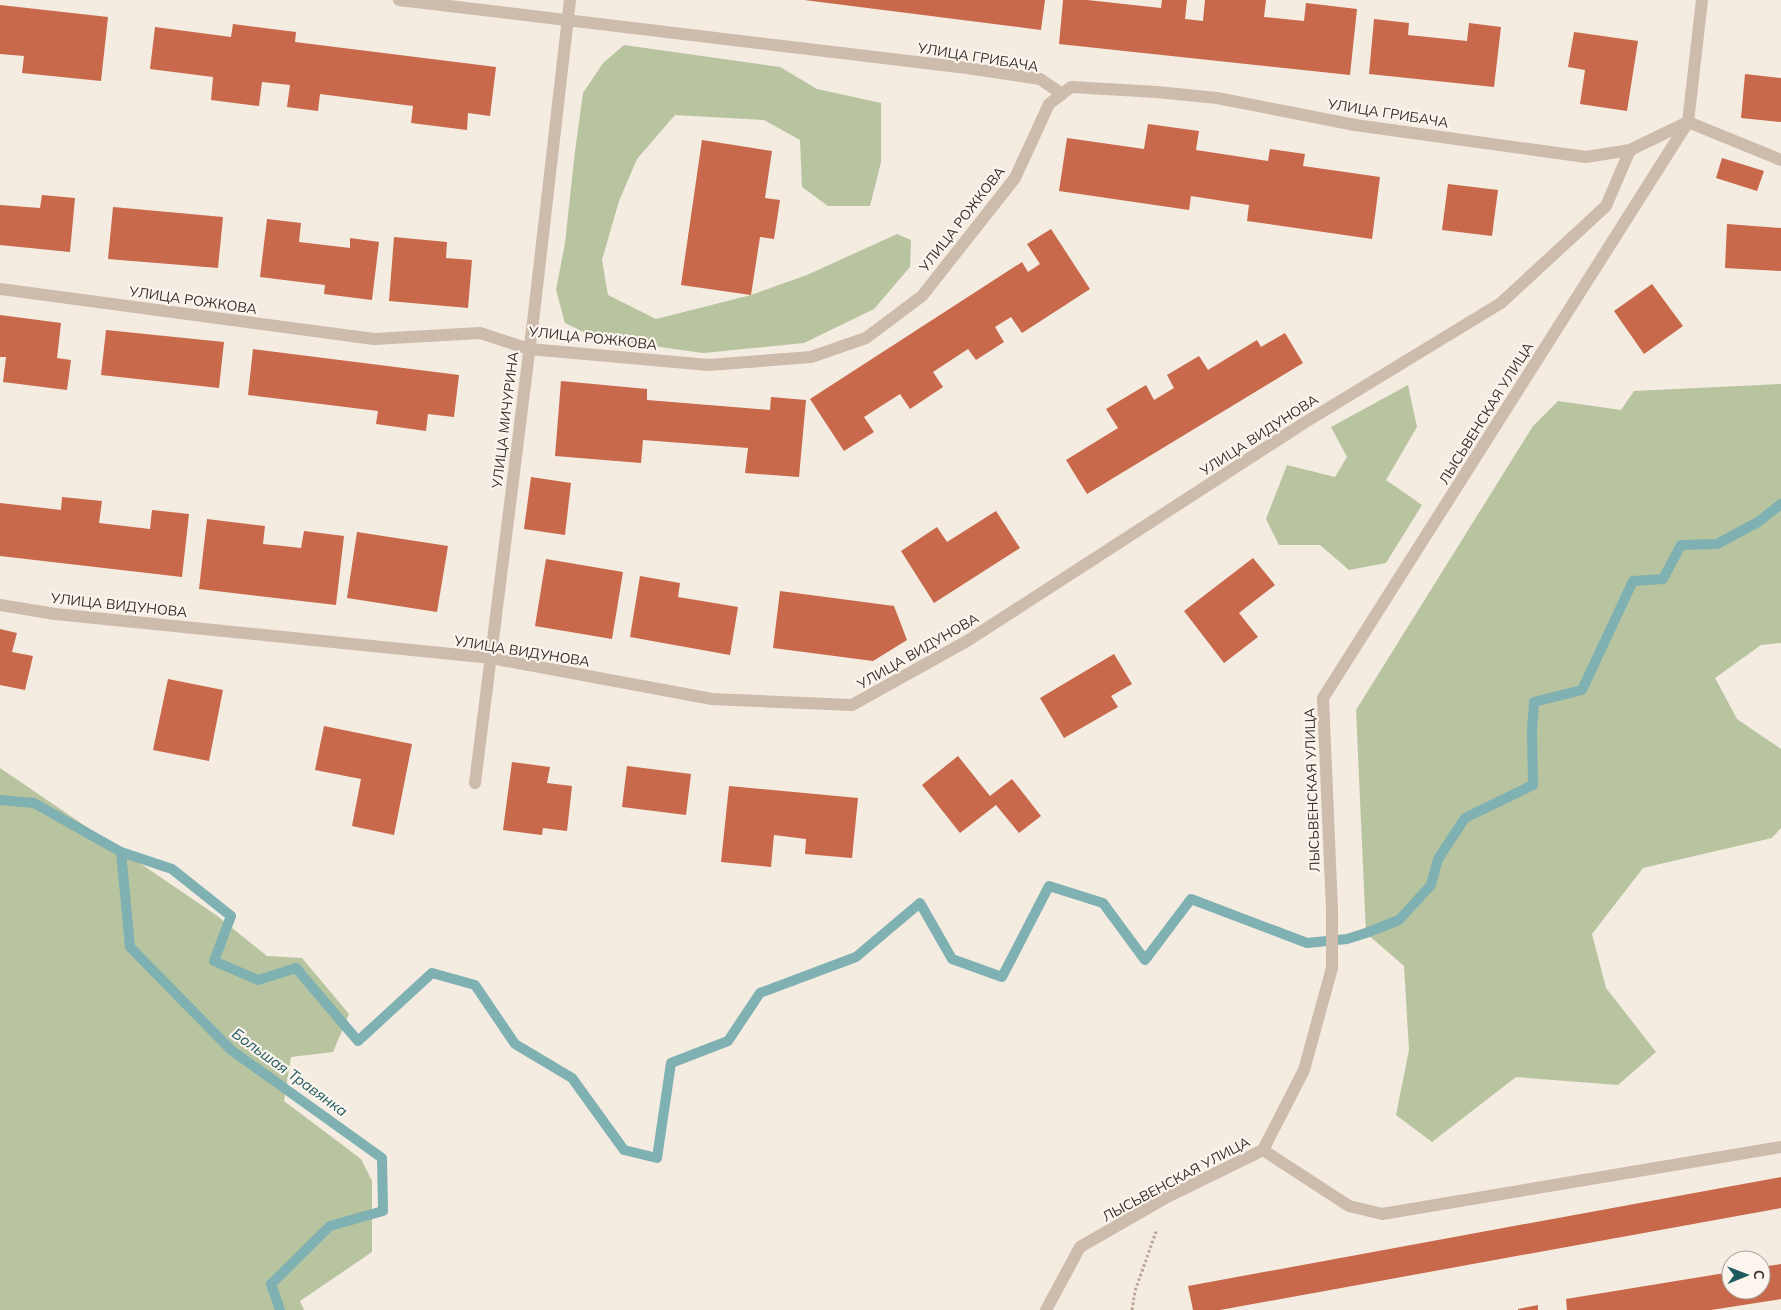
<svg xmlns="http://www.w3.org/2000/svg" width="1781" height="1310" viewBox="0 0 1781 1310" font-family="Mulish,sans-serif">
  <rect width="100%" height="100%" fill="#f4ebe1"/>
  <g fill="#b8c4a0">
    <path d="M624,45L780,67L817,89L881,103V162L870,206H828L802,187L800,140L764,120L675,115L637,159L619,201L602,260L608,295L656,319L751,295L807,275L897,234L911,240L910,267L874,309L804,343L703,353L596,338L565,323L556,290L565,243L575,151L583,93L603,63Z"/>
    <path d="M1781,384V643L1761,645L1715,678L1737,719L1781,749V828L1772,838L1643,868L1592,934L1606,988L1656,1052L1618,1085L1516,1077L1432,1142L1396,1115L1409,1050L1404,966L1366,933L1356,710L1533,426L1558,401L1621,410L1634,391Z"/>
    <path d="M1408,385L1417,427L1386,480L1422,505L1386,563L1349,570L1320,545H1279L1266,519L1287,465L1335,477L1347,457L1331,427Z"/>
    <path d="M0,768L216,915L267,956L302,958L349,1014L333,1052L291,1057L284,1101L361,1159L372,1181V1252L300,1301L304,1310H0Z"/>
  </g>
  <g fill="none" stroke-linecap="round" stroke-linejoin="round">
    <g stroke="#7fb0b2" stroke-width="10">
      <path d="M0,800L34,803L121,852L172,869L231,916L214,961L258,980L296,968L358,1041L432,973L475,985L515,1044L572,1078L624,1150L657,1158L671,1063L728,1041L760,993L856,957L920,903L952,959L1002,977L1049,886L1103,903L1145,960L1191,899L1307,943L1347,939L1366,933L1399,920L1431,885L1438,859L1465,818L1533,785L1532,731L1534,702L1582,690L1633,581L1663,579L1681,545L1717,544L1758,522L1781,504"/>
      <path d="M121,852L130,947L231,1050L382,1158L383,1211L330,1226L271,1284L280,1310"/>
    </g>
  </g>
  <g fill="#c8694b">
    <path d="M804,0H1045L1041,30Z"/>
    <path d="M1063,0H1087L1161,8L1162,0H1187L1185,19L1203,21L1205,0H1266L1264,17L1304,21L1306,3L1357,9L1350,75L1059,44Z"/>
    <path d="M0,5L108,17L101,81L22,73L24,56L0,54Z"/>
    <path d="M1374,19L1409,23L1408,35L1467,41L1469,23L1501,27L1494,87L1369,74Z"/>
    <path d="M233,24L296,32L295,42L496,67L490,116L468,113L467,130L411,123L413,106L320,94L318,111L287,107L290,85L262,82L259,106L211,100L213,77L150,69L155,27L231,37Z"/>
    <path d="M1574,32L1638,41L1627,111L1580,104L1585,70L1568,67Z"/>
    <path d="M1745,74L1781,78V122L1741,118Z"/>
    <path d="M1148,124L1199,131L1196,150L1268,161L1270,149L1305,154L1303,166L1380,177L1372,239L1247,221L1249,205L1191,196L1189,210L1059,191L1067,138L1144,149Z"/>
    <path d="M702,140L772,151L765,198L780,200L774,239L760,237L751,295L681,285Z"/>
    <path d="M1722,158L1764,171L1757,191L1716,178Z"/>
    <path d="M1448,184L1498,190L1492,236L1442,230Z"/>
    <path d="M42,195L75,198L70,252L0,245V205L40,208Z"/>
    <path d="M113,207L223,217L218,268L108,259Z"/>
    <path d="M267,219L301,223L299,242L350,248V238L379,242L372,300L324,294L325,285L260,277Z"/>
    <path d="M1727,224L1781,228V271L1725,268Z"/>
    <path d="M1051,229L1090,289L1022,333L1011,317L995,327L1004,342L976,360L968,349L933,372L943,387L910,409L900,394L864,417L874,432L844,451L810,399L1022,262L1028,272L1040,264L1027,244Z"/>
    <path d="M394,237L447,242L446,258L472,260L468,308L389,301Z"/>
    <path d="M1652,284L1683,326L1644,354L1614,311Z"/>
    <path d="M0,315L61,323L57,358L71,360L67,390L3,382L6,357H0Z"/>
    <path d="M106,330L224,342L219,388L101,375Z"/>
    <path d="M1285,333L1303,363L1087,494L1066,460L1118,428L1106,409L1146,385L1154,400L1174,388L1167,375L1199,356L1208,370L1257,340L1261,347Z"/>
    <path d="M253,349L459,375L454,417L428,414L426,431L376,424L378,411L248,395Z"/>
    <path d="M561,381L647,389V400L770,410L771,397L806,400L799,477L745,473L748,448L643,440L641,463L555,456Z"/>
    <path d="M531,477L571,483L565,535L524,529Z"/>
    <path d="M62,497L102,501L99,523L150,529L152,510L189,514L182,577L0,556V503L61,510Z"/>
    <path d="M996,511L1020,548L934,603L901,551L937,527L947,542Z"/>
    <path d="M207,519L265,526L263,544L283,546L301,548L304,531L344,536L336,605L199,589Z"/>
    <path d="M357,532L448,546L437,612L347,598Z"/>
    <path d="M1253,558L1275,585L1239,613L1258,637L1224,663L1184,611Z"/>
    <path d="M546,559L623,572L612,639L535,626Z"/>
    <path d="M640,576L680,583L678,597L738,607L730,655L630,637Z"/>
    <path d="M780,591L894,606L907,640L873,661L773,648Z"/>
    <path d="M0,629L17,633L12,652L33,656L25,690L0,685Z"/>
    <path d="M1114,654L1132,684L1111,696L1118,707L1064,738L1040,698Z"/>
    <path d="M168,679L223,690L209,761L153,750Z"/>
    <path d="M324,726L412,744L394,835L352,826L361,779L315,770Z"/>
    <path d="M958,756L990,796L1012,779L1041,816L1019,833L996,805L960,833L922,785Z"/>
    <path d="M512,762L550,767L547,783L572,786L567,831L543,828L542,835L503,830Z"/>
    <path d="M627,766L691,774L686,815L622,807Z"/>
    <path d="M729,786L858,798L852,858L805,854L806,839L774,835L771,867L721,862Z"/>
    <path d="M1781,1177V1208L1220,1310H1193L1188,1286Z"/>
    <path d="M1781,1264V1299L1711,1310H1567L1566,1299L1731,1272V1290H1761V1267Z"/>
    <path d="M1538,1305V1310H1518V1309Z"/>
  </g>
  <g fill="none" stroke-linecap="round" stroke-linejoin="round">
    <path stroke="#b9a596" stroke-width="3" stroke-dasharray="2.5 2.5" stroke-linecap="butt" d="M1132,1310L1135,1291L1157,1229"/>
    <g stroke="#cdbbac" stroke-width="12">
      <path d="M399,0L967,68L1040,79L1062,94L1071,87L1157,92L1217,98L1355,125L1586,157L1630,150L1688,122"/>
      <path d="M1688,122L1781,160"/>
      <path d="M0,289L374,339L480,333L529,349L709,365L811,357L866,338L922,296L1015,178L1049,104L1062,94"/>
      <path d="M0,605L55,614L491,658L712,699L852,705L967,641L1304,423L1501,303L1606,206L1630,150"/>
      <path d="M475,783L534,313L570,0"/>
      <path d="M1263,1150L1349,1206L1382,1214L1781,1147"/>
      <path d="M1046,1310L1080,1247L1167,1197L1263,1150L1304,1070L1332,968V910L1323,698L1688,122L1702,0"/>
    </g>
  </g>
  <g text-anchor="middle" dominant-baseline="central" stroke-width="4.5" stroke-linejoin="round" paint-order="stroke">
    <g font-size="14" fill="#3b302b" stroke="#fbf5ee">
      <text transform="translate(978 57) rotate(9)">УЛИЦА ГРИБАЧА</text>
      <text transform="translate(1388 113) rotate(9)">УЛИЦА ГРИБАЧА</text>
      <text transform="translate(962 219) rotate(-52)">УЛИЦА РОЖКОВА</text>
      <text transform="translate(193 300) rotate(8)">УЛИЦА РОЖКОВА</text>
      <text transform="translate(593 338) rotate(6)">УЛИЦА РОЖКОВА</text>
      <text transform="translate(1486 413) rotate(-58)">ЛЫСЬВЕНСКАЯ УЛИЦА</text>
      <text transform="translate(505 420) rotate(-83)">УЛИЦА МИЧУРИНА</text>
      <text transform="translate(1259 435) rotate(-33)">УЛИЦА ВИДУНОВА</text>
      <text transform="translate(119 605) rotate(6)">УЛИЦА ВИДУНОВА</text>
      <text transform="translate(522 651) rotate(9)">УЛИЦА ВИДУНОВА</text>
      <text transform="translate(918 651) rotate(-30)">УЛИЦА ВИДУНОВА</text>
      <text transform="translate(1312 790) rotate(-92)">ЛЫСЬВЕНСКАЯ УЛИЦА</text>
      <text transform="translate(1176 1179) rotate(-28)">ЛЫСЬВЕНСКАЯ УЛИЦА</text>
    </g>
    <g font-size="15" font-style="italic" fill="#1f5a5e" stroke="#fbf5ee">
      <text transform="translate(290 1072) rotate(36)">Большая Травянка</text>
    </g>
  </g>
  <g transform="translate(1746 1275) rotate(89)"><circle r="24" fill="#fbf5ee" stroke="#aea6a0"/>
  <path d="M0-4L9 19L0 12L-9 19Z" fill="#1f5a5e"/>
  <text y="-8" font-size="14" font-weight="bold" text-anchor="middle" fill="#3b302b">С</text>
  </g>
</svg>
